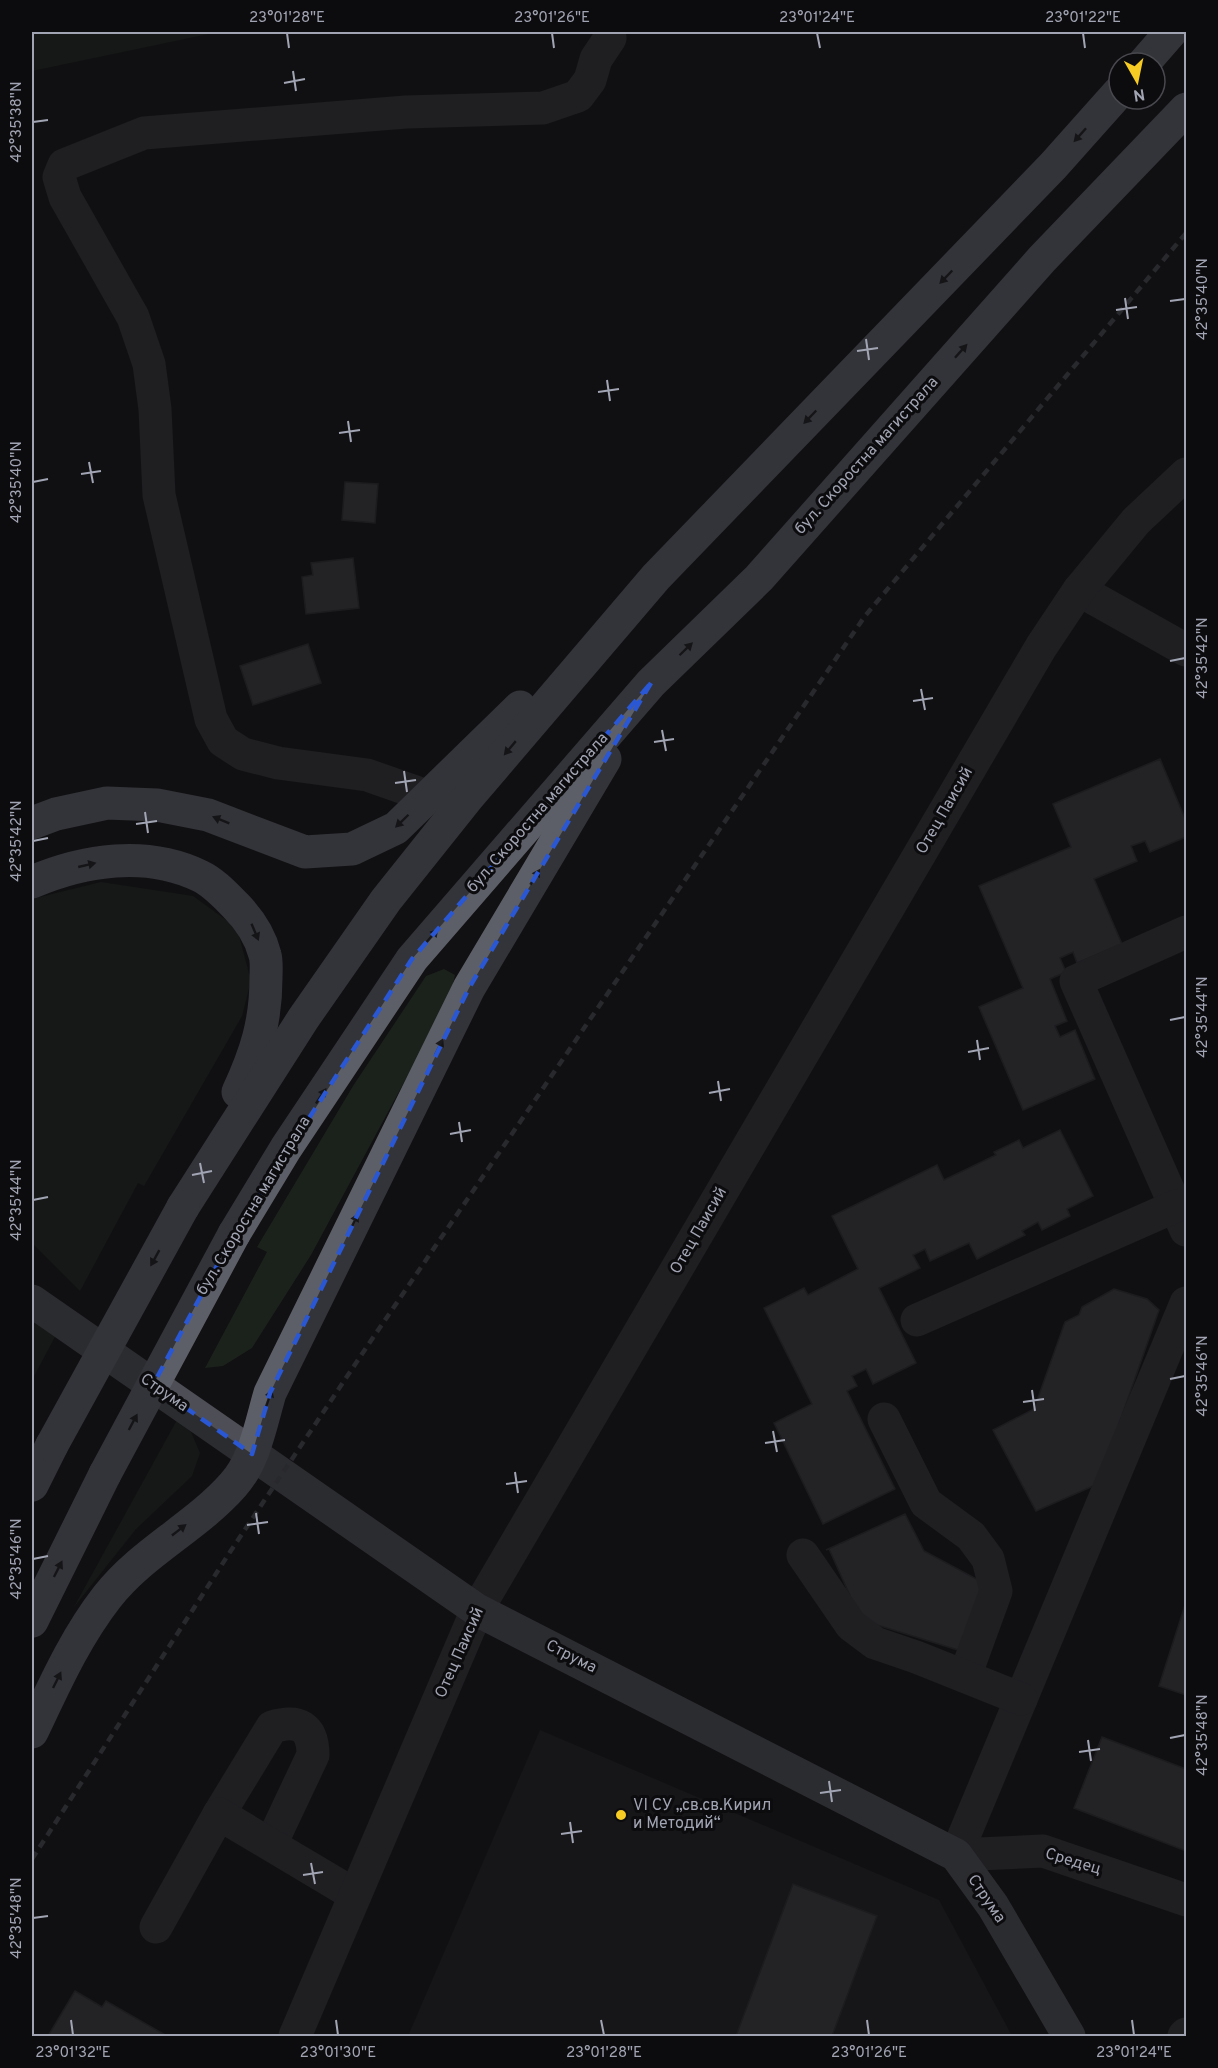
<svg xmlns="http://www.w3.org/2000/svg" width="1218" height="2068" viewBox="0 0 1218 2068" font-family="Overpass,sans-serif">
  <rect width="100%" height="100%" fill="#111012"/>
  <path fill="#1d1c1f" d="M540,1730L939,1900L1012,2036H408Z"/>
  <g fill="#1b221c">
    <path d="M32,32H218L32,71Z"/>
    <path d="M101,882L193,896L237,928L251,981L242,1016L144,1186L138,1183L80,1291L32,1243V899Z"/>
    <path d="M444,969L455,975L450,997L311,1255L252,1348L223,1366L205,1368L267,1252L257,1247L353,1086L426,976Z"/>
    <path d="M32,1316L57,1333L32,1380Z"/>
    <path d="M177,1420L191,1432L200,1453L192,1476L136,1529L74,1607Z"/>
  </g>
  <g fill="#3a3a3f" stroke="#2b2a2e" stroke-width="1.5">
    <path d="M345,482L378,484L375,523L342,520Z"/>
    <path d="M353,558L359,608L306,614L302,577L313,575L311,563Z"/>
    <path d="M308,644L321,683L253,705L240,666Z"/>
    <path d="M1160,759L1186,821V837L1150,852L1145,841L1131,846L1137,861L1094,879L1122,944L1077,963L1073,952L1060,958L1066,972L1050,979L1067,1021L1055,1026L1060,1037L1075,1030L1095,1079L1023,1110L979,1007L1023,988L979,886L1071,847L1053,804Z"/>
    <path d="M1060,1130L1093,1196L1067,1209L1070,1216L1042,1230L1038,1222L1022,1231L1025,1235L977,1259L969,1243L930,1261L925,1249L913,1255L920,1268L879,1288L916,1363L873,1384L866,1369L852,1376L857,1386L847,1391L895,1489L823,1524L774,1423L812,1404L764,1308L804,1288L808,1295L858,1269L832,1216L937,1165L944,1180L996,1155L994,1152L1019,1140L1023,1148Z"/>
    <path d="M1114,1289L1147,1299L1159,1310L1098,1484L1036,1511L993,1430L1034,1409L1065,1322L1079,1315L1082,1307Z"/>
    <path d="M905,1514L924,1551L984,1583L958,1650L861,1620L829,1549L826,1550Z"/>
    <path d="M1186,1602V1695L1159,1686Z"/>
    <path d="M1102,1737L1186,1769V1851L1074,1808Z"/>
    <path d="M793,1884L877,1916L832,2036H736Z"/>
    <path d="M75,1991L102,2007L106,2001L167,2036H48Z"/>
  </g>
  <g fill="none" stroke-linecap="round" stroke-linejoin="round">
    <g stroke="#313137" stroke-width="33">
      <path d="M1079,590L1186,650"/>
      <path d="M427,796L367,775L278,763L243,754L223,741L211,719L159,495L155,409L149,364L133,317L65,197L59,177L64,165L144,133L406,112L543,108L578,96L590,80L596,59L610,38"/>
      <path d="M1186,932L1076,981L1186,1230"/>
      <path d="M1186,1303L956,1855L1043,1851L1186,1900"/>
      <path d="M917,1320L1176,1206"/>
      <path d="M884,1419L926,1503L971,1536L988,1559L996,1591L965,1676"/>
      <path d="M803,1555L851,1625L875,1643L916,1657L1021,1699"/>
      <path d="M219,1814L272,1727C298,1719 313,1726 313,1755L271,1844"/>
      <path d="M156,1927L219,1814L355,1895"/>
      <path d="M295,2036L477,1610L1041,647L1079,590L1136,521L1186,474"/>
      <path d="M1184,2036L1186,2034"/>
    </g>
    <path stroke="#4d4e56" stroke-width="33" d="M32,1301L477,1610L956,1855L993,1906L1069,2036"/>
    <g stroke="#5d5f68" stroke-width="33">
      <path d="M1144,63L1171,32"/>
      <path d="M32,823L56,814L107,803L157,805L208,815L305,852L352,849L396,828L520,707"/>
      <path d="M32,882C84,860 146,850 200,876C213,882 225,895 235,905C249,919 260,935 265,955C267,962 266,971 266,978C266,1022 256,1053 238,1092"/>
      <path d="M183,1207L303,1019L386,900L469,796L656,577L1053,166L1119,92"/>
      <path d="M234,1234L286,1148L412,959L651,683L759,578L1042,259L1186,109"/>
      <path d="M32,1485L52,1445"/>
      <path d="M32,1621L105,1474"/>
      <path d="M32,1732C54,1686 75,1638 107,1597C142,1552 196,1527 233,1485C255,1461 261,1423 270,1393L469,988L605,759"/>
    </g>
    <path stroke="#46474e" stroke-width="4.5" stroke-dasharray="8 6" stroke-linecap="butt" d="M32,1859L230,1552L368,1345L865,616L1186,233"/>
    <g stroke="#5d5f68" stroke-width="33">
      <path d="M52,1445L183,1207"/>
      <path d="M105,1474L234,1234"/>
    </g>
  </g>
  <defs><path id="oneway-solid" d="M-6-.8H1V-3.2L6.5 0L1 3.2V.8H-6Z" transform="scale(1.5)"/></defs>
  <g fill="#1c1c1f">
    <use href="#oneway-solid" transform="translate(1080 135) rotate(132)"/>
    <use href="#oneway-solid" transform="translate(946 277) rotate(134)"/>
    <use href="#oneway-solid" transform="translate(961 351) rotate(-48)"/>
    <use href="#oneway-solid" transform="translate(810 417) rotate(134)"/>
    <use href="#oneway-solid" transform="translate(686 649) rotate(-44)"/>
    <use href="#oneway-solid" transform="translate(510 748) rotate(130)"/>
    <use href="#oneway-solid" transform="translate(221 820) rotate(-158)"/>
    <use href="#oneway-solid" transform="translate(402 821) rotate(136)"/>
    <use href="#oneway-solid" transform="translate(87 865) rotate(-13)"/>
    <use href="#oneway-solid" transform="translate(535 877) rotate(-59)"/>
    <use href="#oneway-solid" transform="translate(255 932) rotate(67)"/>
    <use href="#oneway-solid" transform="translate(432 936) rotate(-49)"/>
    <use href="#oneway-solid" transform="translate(439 1047) rotate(-64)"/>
    <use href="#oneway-solid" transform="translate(321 1096) rotate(-56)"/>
    <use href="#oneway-solid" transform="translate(354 1222) rotate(-64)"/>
    <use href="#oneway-solid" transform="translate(155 1258) rotate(119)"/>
    <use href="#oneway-solid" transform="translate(269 1398) rotate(-71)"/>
    <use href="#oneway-solid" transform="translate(133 1422) rotate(-62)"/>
    <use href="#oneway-solid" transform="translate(179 1530) rotate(-38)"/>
    <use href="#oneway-solid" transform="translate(58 1569) rotate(-63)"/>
    <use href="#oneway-solid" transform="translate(57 1680) rotate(-64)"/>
  </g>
  <path d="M0 0H1218V2068H0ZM651,683L469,988L270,1393L252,1454L153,1385L234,1234L412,959Z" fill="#111012" fill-opacity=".55" fill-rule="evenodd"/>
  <path fill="none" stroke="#2a57d4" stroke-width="4.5" stroke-dasharray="12 8" stroke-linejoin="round" d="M651,683L469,988L270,1393L252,1454L153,1385L234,1234L412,959Z"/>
  <path fill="none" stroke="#a1a4b3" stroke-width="2" d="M287,33L289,48M552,33L554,48M817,33L820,48M1083,33L1085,48M293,71L296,91M284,83L305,79M33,122L48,120M1125,298L1128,319M1170,301L1185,299M1116,310L1137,307M866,339L869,360M857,351L878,348M607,380L610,401M598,392L619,389M348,421L351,442M339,433L360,430M89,462L93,483M81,474L101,471M33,482L48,479M1170,661L1185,658M921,689L925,710M913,701L933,698M662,730L666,751M654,742L674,739M404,771L407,792M395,783L416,780M145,812L148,833M136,824L157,821M33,841L48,838M1170,1020L1185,1017M977,1040L980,1060M968,1052L989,1048M718,1081L721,1101M709,1093L730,1089M459,1122L462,1142M450,1134L471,1130M200,1163L204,1183M192,1175L212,1171M33,1200L48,1197M1170,1379L1185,1376M1032,1390L1035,1411M1023,1402L1044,1399M773,1431L777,1452M765,1443L785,1440M515,1472L518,1493M506,1484L527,1481M256,1513L259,1534M247,1525L268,1522M33,1559L48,1556M1170,1738L1185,1735M1088,1740L1091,1761M1079,1752L1100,1749M829,1781L832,1802M820,1793L841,1790M570,1822L573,1843M561,1834L582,1831M311,1863L315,1884M303,1875L323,1872M33,1918L48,1916M71,2020L73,2035M336,2020L338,2035M601,2020L604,2035M867,2020L869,2035M1132,2020L1134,2035"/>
  <circle fill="#f6cb24" stroke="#0c0b0d" stroke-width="2" cx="621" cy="1815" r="6"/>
  <g text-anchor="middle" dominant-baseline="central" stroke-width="6" stroke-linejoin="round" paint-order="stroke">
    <g font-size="16" fill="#a1a4b3" stroke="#0c0b0d">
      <text transform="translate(867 456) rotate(-48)">бул. Скоростна магистрала</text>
      <text transform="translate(945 811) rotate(-60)">Отец Паисий</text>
      <text transform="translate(538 813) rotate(-49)">бул. Скоростна магистрала</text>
      <text transform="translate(254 1206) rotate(-59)">бул. Скоростна магистрала</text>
      <text transform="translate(699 1231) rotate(-60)">Отец Паисий</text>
      <text transform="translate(164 1393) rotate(35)">Струма</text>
      <text transform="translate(460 1653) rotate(-66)">Отец Паисий</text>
      <text transform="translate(571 1657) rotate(27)">Струма</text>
      <text transform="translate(1073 1862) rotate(17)">Средец</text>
      <text transform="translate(986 1899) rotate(56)">Струма</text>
    </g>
    <g font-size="16" fill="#a1a4b3" stroke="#0c0b0d" text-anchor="start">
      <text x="633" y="1806">VI СУ „св.св.Кирил<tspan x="633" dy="18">и Методий“</tspan></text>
    </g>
  </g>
  <rect width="1218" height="2068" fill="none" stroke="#0c0b0d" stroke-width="66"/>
  <g transform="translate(1137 81) rotate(171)"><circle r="28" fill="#0c0b0d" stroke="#48484f" stroke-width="1.5"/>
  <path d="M0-4.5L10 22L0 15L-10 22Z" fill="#f6cb24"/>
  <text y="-9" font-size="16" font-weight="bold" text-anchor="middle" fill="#a1a4b3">N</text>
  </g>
  <rect x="33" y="33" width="1152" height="2002" fill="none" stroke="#a1a4b3" stroke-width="2"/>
  <g font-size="15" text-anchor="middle" fill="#a1a4b3">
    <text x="287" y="22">23°01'28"E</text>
    <text x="552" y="22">23°01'26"E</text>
    <text x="817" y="22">23°01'24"E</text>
    <text x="1083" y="22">23°01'22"E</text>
    <text transform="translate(16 122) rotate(-90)" y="5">42°35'38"N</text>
    <text transform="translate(1202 299) rotate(-90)" y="5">42°35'40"N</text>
    <text transform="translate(16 482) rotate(-90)" y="5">42°35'40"N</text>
    <text transform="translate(1202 658) rotate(-90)" y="5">42°35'42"N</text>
    <text transform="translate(16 841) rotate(-90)" y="5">42°35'42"N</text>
    <text transform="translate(1202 1017) rotate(-90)" y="5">42°35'44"N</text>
    <text transform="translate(16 1200) rotate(-90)" y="5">42°35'44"N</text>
    <text transform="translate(1202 1376) rotate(-90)" y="5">42°35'46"N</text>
    <text transform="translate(16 1559) rotate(-90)" y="5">42°35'46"N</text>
    <text transform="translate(1202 1735) rotate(-90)" y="5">42°35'48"N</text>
    <text transform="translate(16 1918) rotate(-90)" y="5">42°35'48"N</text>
    <text x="73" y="2057">23°01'32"E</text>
    <text x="338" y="2057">23°01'30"E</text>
    <text x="604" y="2057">23°01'28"E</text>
    <text x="869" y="2057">23°01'26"E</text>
    <text x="1134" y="2057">23°01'24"E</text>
  </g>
</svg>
